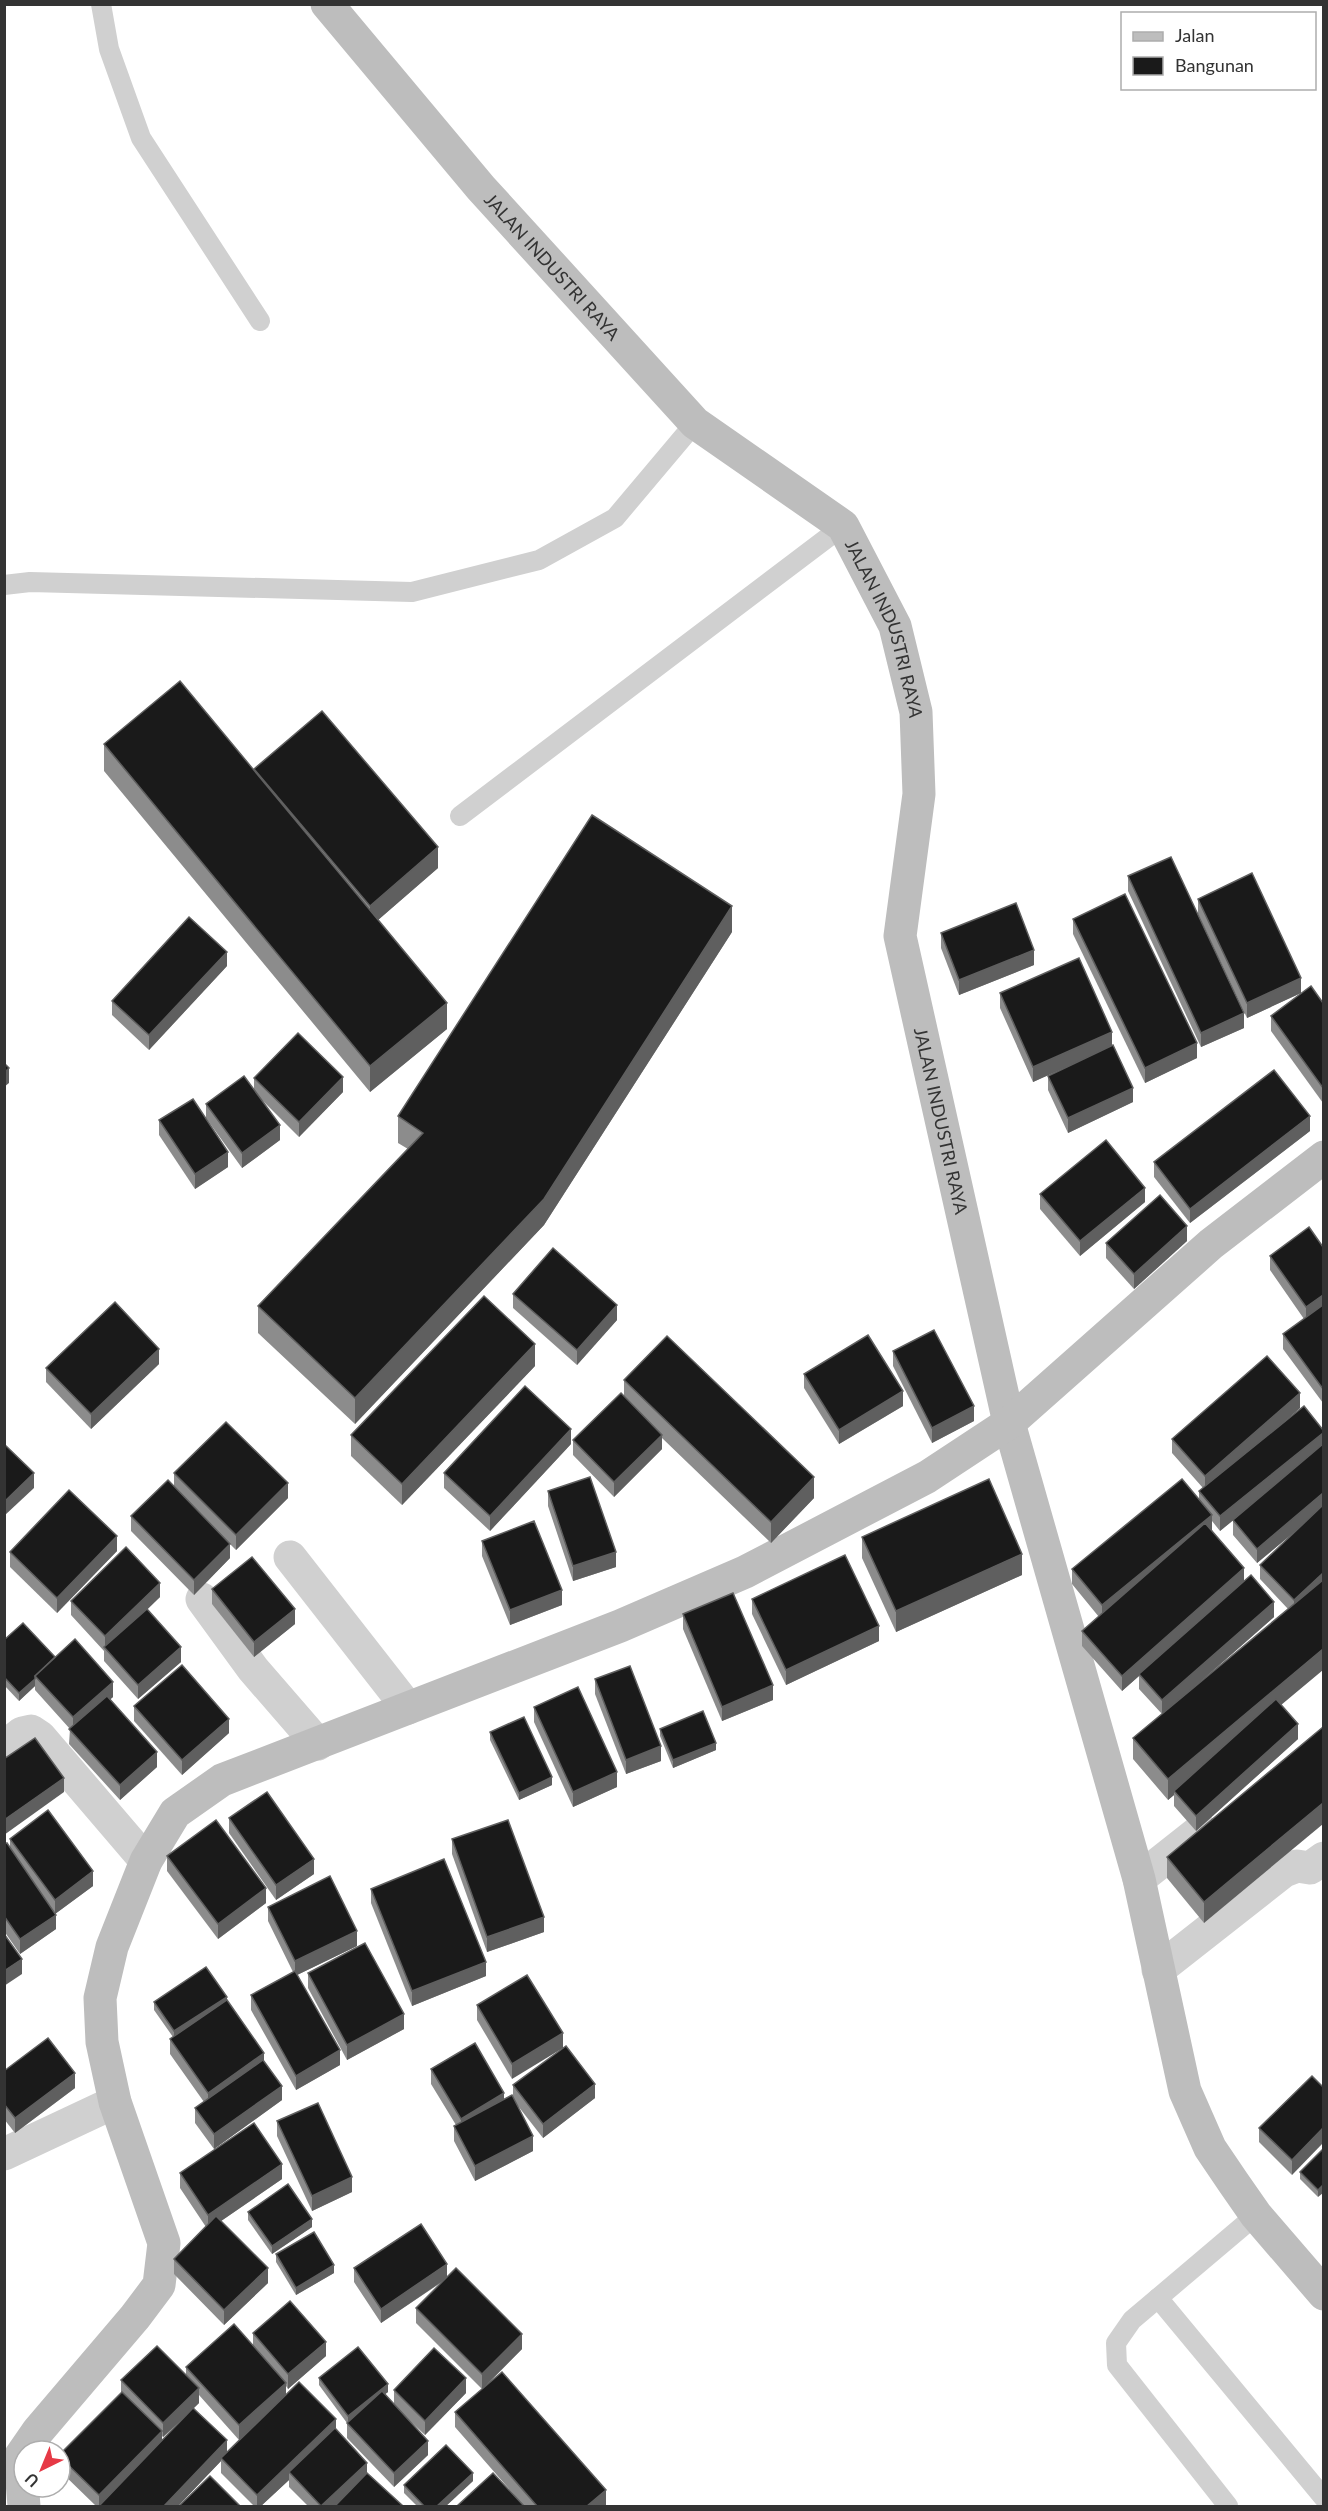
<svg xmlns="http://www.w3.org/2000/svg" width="1328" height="2511" viewBox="0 0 1328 2511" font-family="Lato,sans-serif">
  <rect width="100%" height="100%" fill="#fff"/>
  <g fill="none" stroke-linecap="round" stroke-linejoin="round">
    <g stroke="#d0d0d0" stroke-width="20">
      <path d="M101,4L109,49L141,138L260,321"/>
      <path d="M4,585L30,582L412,592L539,560L615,518L695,423"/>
      <path d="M460,816L843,526"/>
      <path d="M1158,2298L1324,2498"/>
      <path d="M1228,2506L1117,2365L1116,2343L1132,2320L1256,2215"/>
    </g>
    <g stroke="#d0d0d0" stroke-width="33">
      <path d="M290,1557L408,1708"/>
      <path d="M202,1599L253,1669L318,1744"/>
      <path d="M4,1747L22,1733L31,1731L40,1737L146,1861"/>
      <path d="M1139,1879L1201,1830"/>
      <path d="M1158,1970L1284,1871L1297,1866L1310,1868L1324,1858"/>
      <path d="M4,2154L115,2102"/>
    </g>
    <g stroke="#bdbdbd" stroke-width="33">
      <path id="s1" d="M327,4L481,188L695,423L843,526L895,626L916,712L919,794L900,936L1009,1423L1139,1879L1185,2091L1210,2148L1233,2182L1256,2215L1324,2294"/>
      <path d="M24,2506L20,2457L38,2431L135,2317L159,2285L164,2243L115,2102L102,2042L100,1998L112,1947L146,1861L175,1813L222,1780L620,1626L745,1572L927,1477L1009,1423L1211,1244L1324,1157"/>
    </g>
  </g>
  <g fill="#8c8c8c" fill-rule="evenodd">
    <path d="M104,744L254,770L438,868L378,920L447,1029L370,1092L104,771Z"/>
    <path d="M1128,876L1244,1028L1201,1047L1128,891Z"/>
    <path d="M1198,899L1301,993L1247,1018L1198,914Z"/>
    <path d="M1073,919L1197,1058L1145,1083L1073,934Z"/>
    <path d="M732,932L544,1225L355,1424L258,1333V1306L408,1149L398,1143V1116Z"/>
    <path d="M941,933L1034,965L959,995L941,948Z"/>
    <path d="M227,966L149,1050L112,1015V1001Z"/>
    <path d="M1000,993L1112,1045L1133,1102L1068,1133L1048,1090V1076L1074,1063L1033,1082L1000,1008Z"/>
    <path d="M1323,1003V1103L1271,1031V1016Z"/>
    <path d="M254,1078L343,1092L299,1137L261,1099L280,1140L242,1168L206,1118V1104L254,1089Z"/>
    <path d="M159,1120L228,1167L195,1189L159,1135Z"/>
    <path d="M1310,1131L1190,1223L1154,1177V1162Z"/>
    <path d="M1040,1194L1145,1202L1080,1256L1040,1209Z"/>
    <path d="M1187,1241L1134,1289L1106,1258V1243Z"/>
    <path d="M1323,1247V1403L1283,1349V1334L1304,1319L1270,1270V1256Z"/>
    <path d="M513,1294L617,1320L577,1365L513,1308Z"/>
    <path d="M893,1351L974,1421L932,1443L893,1366Z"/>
    <path d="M159,1364L91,1429L46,1382V1368Z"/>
    <path d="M535,1366L402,1505L351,1456V1435Z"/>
    <path d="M804,1374L903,1406L839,1444L804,1388Z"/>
    <path d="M624,1380L814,1498L771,1543L662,1438V1449L614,1497L573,1455V1440L624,1396Z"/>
    <path d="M1300,1408L1280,1425L1323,1430L1281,1705L1298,1739L1196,1831L1174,1806V1795L1168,1800L1133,1759V1738L1162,1714L1139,1689V1676L1122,1691L1082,1646V1631L1099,1617L1072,1584V1569L1199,1500V1491L1203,1488L1172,1453V1439ZM1233,1520V1535L1257,1563L1297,1530L1260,1565V1579L1288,1609L1196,1686L1274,1617L1244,1581L1212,1530V1521L1220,1531Z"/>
    <path d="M571,1444L490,1531L444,1488V1473Z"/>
    <path d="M174,1473L288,1498L236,1550L230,1544V1558L194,1595L131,1531V1516L174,1486Z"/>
    <path d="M548,1491L616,1567L573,1581L548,1506Z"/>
    <path d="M862,1537L1022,1575L896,1632L862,1558Z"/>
    <path d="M482,1541L562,1605L510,1625L482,1556Z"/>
    <path d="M117,1551L57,1613L10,1567V1552Z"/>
    <path d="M212,1589L295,1624L254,1657L212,1604Z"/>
    <path d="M160,1597L147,1609L181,1662L138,1699L104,1661V1651L71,1615V1601Z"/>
    <path d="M752,1599L879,1641L786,1685L752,1614Z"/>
    <path d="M683,1614L773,1700L722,1721L683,1629Z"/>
    <path d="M4,1640L55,1657L113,1697L110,1699L157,1767L120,1800L69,1744L70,1729L35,1690V1686L19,1701L4,1685Z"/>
    <path d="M595,1679L661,1761L626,1774L595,1694Z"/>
    <path d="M134,1706L229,1733L182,1775L134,1721Z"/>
    <path d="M534,1707L617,1787L573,1807L534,1722Z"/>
    <path d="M1323,1727L1204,1923L1167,1878V1857Z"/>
    <path d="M660,1729L716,1750L673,1768L660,1736Z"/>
    <path d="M490,1732L552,1785L519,1800L490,1740Z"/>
    <path d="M229,1818L314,1874L276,1900L229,1833Z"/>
    <path d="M10,1839L93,1886L55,1914L56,1929L20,1954L4,1931V1844L10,1847Z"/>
    <path d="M452,1839L544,1932L487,1952L452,1854Z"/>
    <path d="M167,1856L266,1903L218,1939L167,1871Z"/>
    <path d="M371,1889L486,1976L412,2006L371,1903Z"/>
    <path d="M268,1907L357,1946L297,1975L340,2065L296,2090L251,2010V1995L293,1972L268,1921Z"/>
    <path d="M308,1973L404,2029L347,2060L308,1988Z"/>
    <path d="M527,1975L512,2079L477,2020V2005Z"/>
    <path d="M227,2000L264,2061L282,2100L214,2149L195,2123V2108L204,2102L170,2054V2039L173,2037L154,2010V2002Z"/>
    <path d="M431,2069L504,2100L513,2097V2085L595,2098L543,2138L518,2106L533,2151L475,2181L454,2141V2126L456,2125L431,2084Z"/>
    <path d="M4,2071L75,2088L15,2133L4,2119Z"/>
    <path d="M1312,2076L1292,2175L1259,2142V2128Z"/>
    <path d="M277,2121L352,2192L312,2211L277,2136Z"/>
    <path d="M1323,2149L1318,2197L1300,2179V2172Z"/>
    <path d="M180,2173L282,2179L221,2221L268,2283L224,2325L174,2274V2259L206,2227L180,2188Z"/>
    <path d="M248,2212L312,2227L272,2254L248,2220Z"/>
    <path d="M276,2254L334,2273L296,2295L276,2262Z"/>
    <path d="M354,2268L447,2277L522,2349L484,2388L606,2505L604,2506H524L455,2427V2412L482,2389L416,2323V2308L442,2282L381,2323L354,2282Z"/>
    <path d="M253,2333L326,2356L288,2389L286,2386V2394L336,2429L367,2473L403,2506H308L289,2487V2480L261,2506H254L221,2473V2461L178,2506H96L60,2471V2454L121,2393V2380L186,2376V2367L253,2346ZM199,2395L239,2440L247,2432L227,2452L194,2408L199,2403ZM188,2414L162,2441V2436L163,2437Z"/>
    <path d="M319,2378L388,2392L385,2394L394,2404V2390L466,2393L425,2435L406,2417L428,2455L394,2487L347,2438V2423L319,2385Z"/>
    <path d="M473,2481L446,2506H417L404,2493V2485Z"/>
  </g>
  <g fill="#5f5f5f">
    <path d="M438,847V868L370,927V906Z"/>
    <path d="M732,906V932L544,1225L355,1424V1398Z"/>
    <path d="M1034,950V965L959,995V980Z"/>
    <path d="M227,952V966L149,1050V1035Z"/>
    <path d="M1301,978V993L1247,1018V1003Z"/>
    <path d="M447,1003V1029L370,1092V1066Z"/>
    <path d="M1244,1013V1028L1201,1047V1033Z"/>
    <path d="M1112,1032V1047L1033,1082V1067Z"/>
    <path d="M1197,1043V1058L1145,1083V1068Z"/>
    <path d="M9,1068V1083L4,1087V1073Z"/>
    <path d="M343,1077V1092L299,1137V1122Z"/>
    <path d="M1133,1088V1102L1068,1133V1118Z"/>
    <path d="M1310,1116V1131L1190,1223V1209Z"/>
    <path d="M280,1125V1140L242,1168V1153Z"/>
    <path d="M228,1152V1167L195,1189V1174Z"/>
    <path d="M1145,1188V1202L1080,1256V1241Z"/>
    <path d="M1187,1226V1241L1134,1289V1274Z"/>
    <path d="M1323,1295V1309L1306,1322V1307Z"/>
    <path d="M617,1305V1320L577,1365V1350Z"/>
    <path d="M535,1344V1366L402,1505V1484Z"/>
    <path d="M159,1349V1364L91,1429V1414Z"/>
    <path d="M903,1391V1406L839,1444V1430Z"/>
    <path d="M1300,1393V1408L1205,1491V1476Z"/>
    <path d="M974,1406V1421L932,1443V1428Z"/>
    <path d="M571,1429V1444L490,1531V1516Z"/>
    <path d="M1323,1433V1448L1220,1531V1516Z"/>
    <path d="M662,1435V1449L614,1497V1482Z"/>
    <path d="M34,1473V1488L4,1516V1502Z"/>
    <path d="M814,1477V1498L771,1543V1522Z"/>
    <path d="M288,1483V1498L236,1550V1535Z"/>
    <path d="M1323,1493V1508L1257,1563V1549Z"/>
    <path d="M1212,1515V1530L1102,1620V1605Z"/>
    <path d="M117,1536V1551L57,1613V1598Z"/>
    <path d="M230,1544V1558L194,1595V1580Z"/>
    <path d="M616,1552V1567L573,1581V1566Z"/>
    <path d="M1022,1554V1575L896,1632V1611Z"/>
    <path d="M1244,1568V1583L1139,1674V1676L1122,1691V1676Z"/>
    <path d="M1323,1573V1588L1294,1615V1600Z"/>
    <path d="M160,1583V1597L107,1649L105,1647V1636Z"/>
    <path d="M562,1590V1605L510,1625V1610Z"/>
    <path d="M1274,1602V1617L1162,1715V1700Z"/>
    <path d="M295,1609V1624L254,1657V1642Z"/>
    <path d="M879,1626V1641L786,1685V1670Z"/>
    <path d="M181,1647V1662L138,1699V1685Z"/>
    <path d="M1323,1649V1670L1176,1793L1174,1791V1795L1168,1800V1779Z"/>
    <path d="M35,1679V1686L19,1701V1693Z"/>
    <path d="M113,1682V1697L73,1732V1717Z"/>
    <path d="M773,1685V1700L722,1721V1707Z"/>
    <path d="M229,1719V1733L182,1775V1760Z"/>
    <path d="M1298,1724V1739L1196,1831V1816Z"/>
    <path d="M716,1743V1750L673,1768V1760Z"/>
    <path d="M661,1746V1761L626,1774V1760Z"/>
    <path d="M157,1752V1767L120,1800V1785Z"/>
    <path d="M617,1772V1787L573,1807V1792Z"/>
    <path d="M552,1777V1785L519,1800V1793Z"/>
    <path d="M64,1778V1792L4,1835V1820Z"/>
    <path d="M1323,1803V1824L1204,1923V1902Z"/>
    <path d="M314,1859V1874L276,1900V1885Z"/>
    <path d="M93,1871V1886L55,1914V1900Z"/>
    <path d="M266,1888V1903L218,1939V1924Z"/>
    <path d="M56,1915V1929L20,1954V1939Z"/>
    <path d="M544,1917V1932L487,1952V1937Z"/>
    <path d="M357,1931V1946L295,1976V1961Z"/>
    <path d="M22,1959V1974L4,1986V1971Z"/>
    <path d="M486,1962V1976L412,2006V1991Z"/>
    <path d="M227,1997V2004L174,2039V2031Z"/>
    <path d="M404,2014V2029L347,2060V2045Z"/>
    <path d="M563,2033V2048L512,2079V2064Z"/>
    <path d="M340,2050V2065L296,2090V2076Z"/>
    <path d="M264,2053V2068L208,2107V2093Z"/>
    <path d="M75,2073V2088L15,2133V2118Z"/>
    <path d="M595,2084V2098L543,2138V2124Z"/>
    <path d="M282,2086V2100L214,2149V2134Z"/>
    <path d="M504,2093V2108L461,2134V2119Z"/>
    <path d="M1323,2128V2143L1292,2175V2160Z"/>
    <path d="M533,2136V2151L475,2181V2166Z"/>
    <path d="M282,2164V2179L208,2230V2215Z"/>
    <path d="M352,2177V2192L312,2211V2196Z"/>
    <path d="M1323,2185V2193L1318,2197V2190Z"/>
    <path d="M312,2219V2227L272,2254V2246Z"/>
    <path d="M447,2264V2278L381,2323V2309Z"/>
    <path d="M334,2265V2273L296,2295V2288Z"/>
    <path d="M268,2268V2283L224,2325V2310Z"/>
    <path d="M522,2334V2349L482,2389V2374Z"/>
    <path d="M326,2342V2356L288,2389V2374Z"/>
    <path d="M466,2378V2393L425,2435V2421Z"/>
    <path d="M286,2383V2398L239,2440V2425Z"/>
    <path d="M388,2384V2392L348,2423V2416Z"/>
    <path d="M199,2388V2403L163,2437V2423Z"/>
    <path d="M336,2419V2434L289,2472V2480L261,2506H257V2495Z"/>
    <path d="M162,2431V2446L99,2506V2495Z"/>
    <path d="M227,2440V2455L221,2458V2461L178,2506H164Z"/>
    <path d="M428,2441V2455L394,2487V2473Z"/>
    <path d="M367,2463V2477L336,2506H321Z"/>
    <path d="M473,2473V2481L446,2506H437Z"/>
    <path d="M606,2490V2505L604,2506H587Z"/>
  </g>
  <g fill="#1a1a1a" stroke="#5f5f5f" stroke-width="1.5">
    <path d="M180,681L447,1003L370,1066L104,744Z"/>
    <path d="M322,711L438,847L370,906L254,769Z"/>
    <path d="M592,815L732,906L544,1199L355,1398L258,1306L423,1133L398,1116Z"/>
    <path d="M1171,857L1244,1013L1201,1033L1128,876Z"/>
    <path d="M1252,873L1301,978L1247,1003L1198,899Z"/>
    <path d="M1125,894L1197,1043L1145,1068L1073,919Z"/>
    <path d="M1016,903L1034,950L959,980L941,933Z"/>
    <path d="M189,917L227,952L149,1035L112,1001Z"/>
    <path d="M1079,958L1112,1032L1033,1067L1000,993Z"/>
    <path d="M1311,986L1323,1003V1088L1271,1016Z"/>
    <path d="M298,1033L343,1077L299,1122L254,1078Z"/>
    <path d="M1113,1045L1133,1088L1068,1118L1048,1076Z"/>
    <path d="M4,1063L9,1068L4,1073Z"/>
    <path d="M1274,1070L1310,1116L1190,1209L1154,1162Z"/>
    <path d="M244,1076L280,1125L242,1153L206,1104Z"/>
    <path d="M193,1099L228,1152L195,1174L159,1120Z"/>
    <path d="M1106,1140L1145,1188L1080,1241L1040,1194Z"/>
    <path d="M1160,1195L1187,1226L1134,1274L1106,1243Z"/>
    <path d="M1309,1227L1323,1247V1295L1306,1307L1270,1256Z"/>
    <path d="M553,1248L617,1305L577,1350L513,1294Z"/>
    <path d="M484,1296L535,1344L402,1484L351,1435Z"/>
    <path d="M115,1302L159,1349L91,1414L46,1368Z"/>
    <path d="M1323,1305V1389L1283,1334Z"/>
    <path d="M934,1330L974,1406L932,1428L893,1351Z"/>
    <path d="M868,1335L903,1391L839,1430L804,1374Z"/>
    <path d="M667,1336L814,1477L771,1522L624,1380Z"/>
    <path d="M1267,1356L1300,1393L1205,1476L1172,1439Z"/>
    <path d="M525,1386L571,1429L490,1516L444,1473Z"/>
    <path d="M621,1393L662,1435L614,1482L573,1440Z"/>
    <path d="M1304,1406L1323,1430V1433L1220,1516L1199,1491Z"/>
    <path d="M226,1422L288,1483L236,1535L174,1473Z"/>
    <path d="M4,1444L34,1473L4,1502Z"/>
    <path d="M1323,1444V1493L1257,1549L1233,1520Z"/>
    <path d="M590,1477L616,1552L573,1566L548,1491Z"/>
    <path d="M989,1479L1022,1554L896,1611L862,1537Z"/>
    <path d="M1182,1479L1212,1515L1102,1605L1072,1569Z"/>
    <path d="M168,1480L230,1544L194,1580L131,1516Z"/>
    <path d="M69,1490L117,1536L57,1598L10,1552Z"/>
    <path d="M1323,1505V1573L1294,1600L1260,1565Z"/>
    <path d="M534,1521L562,1590L510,1610L482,1541Z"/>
    <path d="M1205,1523L1244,1568L1122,1676L1082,1631Z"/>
    <path d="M126,1547L160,1583L105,1636L71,1601Z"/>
    <path d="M845,1555L879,1626L786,1670L752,1599Z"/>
    <path d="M252,1557L295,1609L254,1642L212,1589Z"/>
    <path d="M1251,1575L1274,1602L1162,1700L1139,1674Z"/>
    <path d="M1323,1580V1649L1168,1779L1133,1738Z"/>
    <path d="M733,1593L773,1685L722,1707L683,1614Z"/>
    <path d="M147,1609L181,1647L138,1685L104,1647Z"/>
    <path d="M23,1623L55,1657L35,1676V1679L19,1693L4,1677V1640Z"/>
    <path d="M75,1639L113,1682L73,1717L35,1676Z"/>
    <path d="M182,1665L229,1719L182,1760L134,1706Z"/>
    <path d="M630,1666L661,1746L626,1760L595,1679Z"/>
    <path d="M578,1687L617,1772L573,1792L534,1707Z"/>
    <path d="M107,1696L157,1752L120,1785L69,1729Z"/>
    <path d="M1276,1699L1298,1724L1196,1816L1174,1791Z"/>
    <path d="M703,1711L716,1743L673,1760L660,1729Z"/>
    <path d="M524,1717L552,1777L519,1793L490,1732Z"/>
    <path d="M1323,1727V1803L1204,1902L1167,1857Z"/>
    <path d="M35,1738L64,1778L4,1820V1759Z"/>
    <path d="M267,1792L314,1859L276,1885L229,1818Z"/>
    <path d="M48,1810L93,1871L55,1900L10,1839Z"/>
    <path d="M216,1820L266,1888L218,1924L167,1856Z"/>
    <path d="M508,1820L544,1917L487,1937L452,1839Z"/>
    <path d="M7,1843L56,1915L20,1939L4,1916V1844Z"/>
    <path d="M444,1859L486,1962L412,1991L371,1889Z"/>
    <path d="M330,1876L357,1931L295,1961L268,1907Z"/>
    <path d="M4,1934L22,1959L4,1971Z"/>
    <path d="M365,1943L404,2014L347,2045L308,1973Z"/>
    <path d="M206,1967L227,1997L174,2031L154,2002Z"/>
    <path d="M295,1971L340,2050L296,2076L251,1995Z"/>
    <path d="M527,1975L563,2033L512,2064L477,2005Z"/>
    <path d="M227,2000L264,2053L208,2093L170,2039Z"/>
    <path d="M48,2038L75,2073L15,2118L4,2104V2071Z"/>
    <path d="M475,2043L504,2093L461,2119L431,2069Z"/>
    <path d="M566,2046L595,2084L543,2124L513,2085Z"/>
    <path d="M263,2060L282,2086L214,2134L195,2108Z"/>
    <path d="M1312,2076L1323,2087V2128L1292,2160L1259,2128Z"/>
    <path d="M512,2095L533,2136L475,2166L454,2126Z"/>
    <path d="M318,2103L352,2177L312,2196L277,2121Z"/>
    <path d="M254,2123L282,2164L208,2215L180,2173Z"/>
    <path d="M1323,2149V2185L1318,2190L1300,2172Z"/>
    <path d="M288,2184L312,2219L272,2246L248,2212Z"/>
    <path d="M216,2216L268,2268L224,2310L174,2259Z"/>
    <path d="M421,2224L447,2264L381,2309L354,2268Z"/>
    <path d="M314,2232L334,2265L296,2288L276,2254Z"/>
    <path d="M456,2268L522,2334L482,2374L416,2308Z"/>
    <path d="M290,2301L326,2342L288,2374L253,2333Z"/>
    <path d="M234,2324L286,2383L239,2425L186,2367Z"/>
    <path d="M157,2346L199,2388L163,2423L121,2380Z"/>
    <path d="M358,2347L388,2384L348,2416L319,2378Z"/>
    <path d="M434,2348L466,2378L425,2421L394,2390Z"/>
    <path d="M502,2372L606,2490L587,2506H537L455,2412Z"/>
    <path d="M299,2382L336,2419L257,2495L221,2458Z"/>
    <path d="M382,2391L428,2441L394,2473L347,2423Z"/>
    <path d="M122,2392L162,2431L99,2495L60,2457V2454Z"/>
    <path d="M193,2408L227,2440L164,2506H99Z"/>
    <path d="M335,2428L367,2463L321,2506L289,2472Z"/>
    <path d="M446,2445L473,2473L437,2506H424L404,2485Z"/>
    <path d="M367,2473L403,2506H335Z"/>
    <path d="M493,2473L524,2506H457Z"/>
    <path d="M210,2476L240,2506H179Z"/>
  </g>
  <g text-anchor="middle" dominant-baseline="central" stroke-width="6" stroke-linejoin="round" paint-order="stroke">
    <g font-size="18" fill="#333" stroke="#fff">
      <text stroke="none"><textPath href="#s1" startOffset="346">JALAN INDUSTRI RAYA</textPath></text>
      <text stroke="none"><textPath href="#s1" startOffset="850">JALAN INDUSTRI RAYA</textPath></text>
      <text stroke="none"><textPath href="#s1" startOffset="1354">JALAN INDUSTRI RAYA</textPath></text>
    </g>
  </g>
  <rect width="1328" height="2511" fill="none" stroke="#333333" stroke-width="12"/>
  <rect x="1121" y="12" width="195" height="78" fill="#ffffff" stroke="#adadad" stroke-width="1.5"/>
  <rect x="1133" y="32" width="30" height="9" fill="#bdbdbd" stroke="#adadad" stroke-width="1.5"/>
  <text x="1175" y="42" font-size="18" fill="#333333">Jalan</text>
  <rect x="1133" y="57" width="30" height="18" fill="#1a1a1a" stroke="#adadad" stroke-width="1.5"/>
  <text x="1175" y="72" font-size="18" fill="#333333">Bangunan</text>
  <g transform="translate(42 2469) rotate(223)"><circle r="28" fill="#ffffff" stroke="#adadad" stroke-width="1.5"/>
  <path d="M0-4.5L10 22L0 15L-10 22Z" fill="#e63946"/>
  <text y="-9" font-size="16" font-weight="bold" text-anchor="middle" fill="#333333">U</text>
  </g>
</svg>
